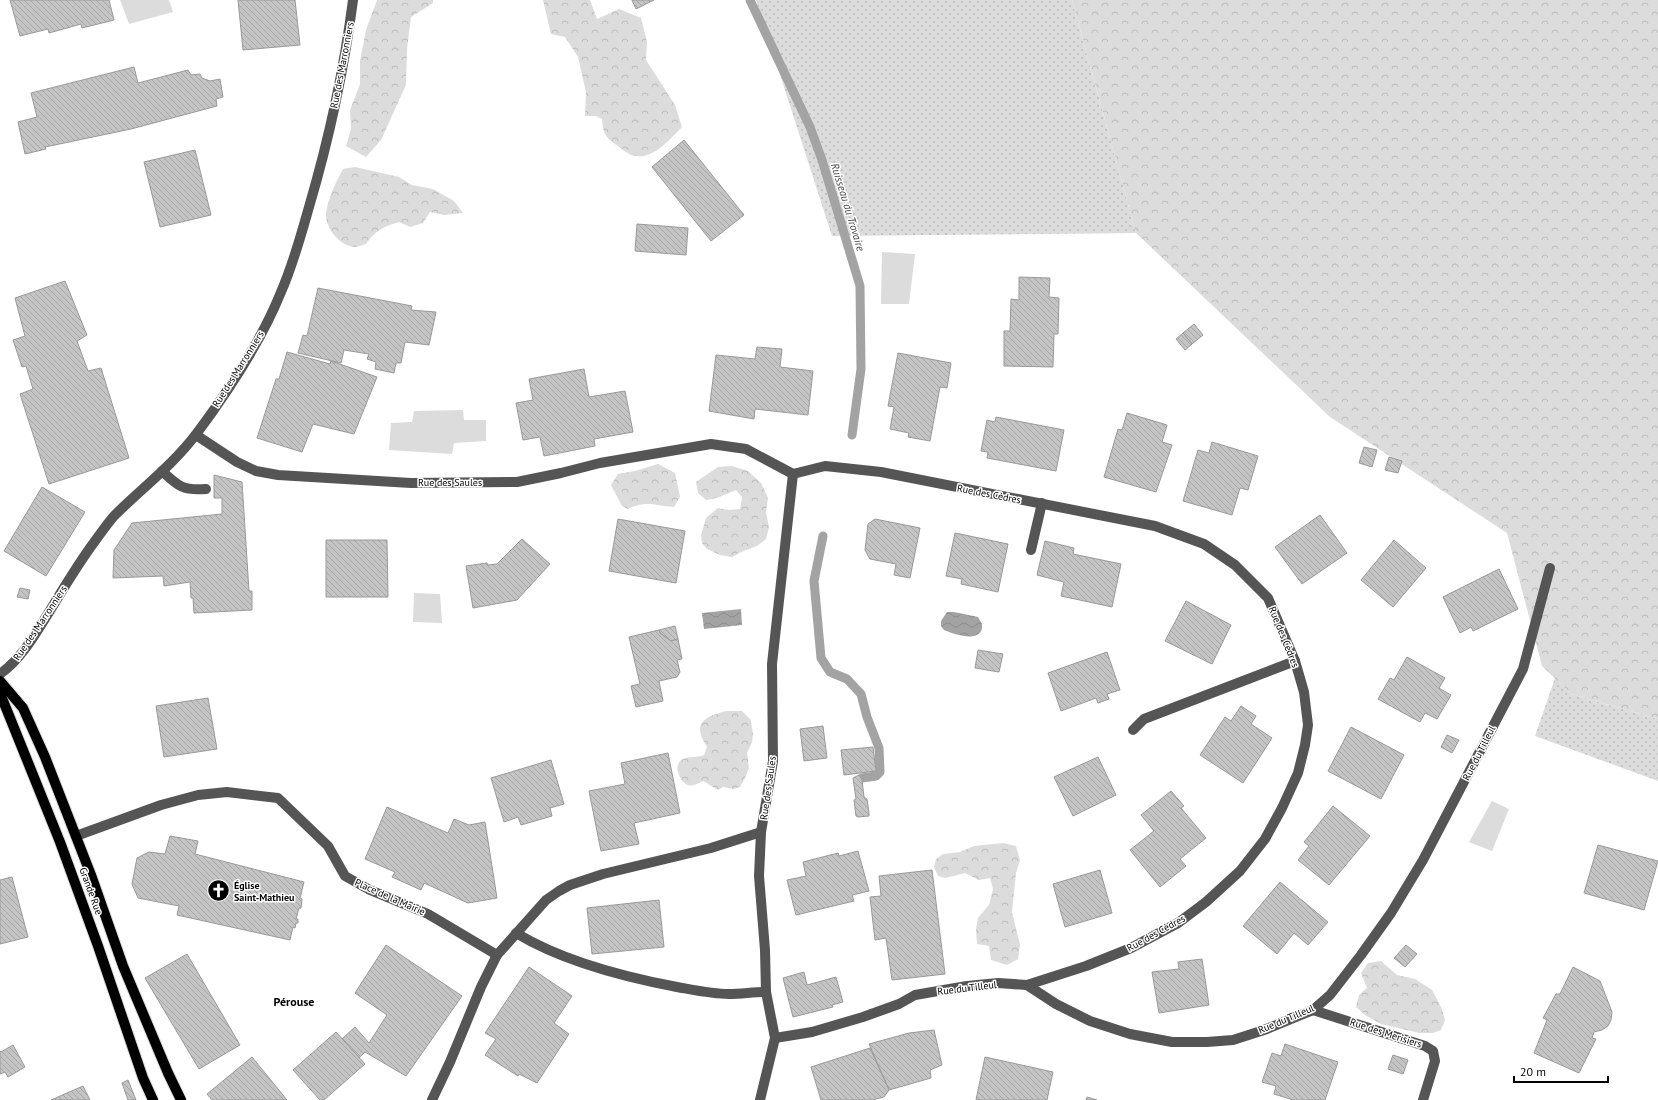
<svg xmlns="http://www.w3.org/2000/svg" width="1658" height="1100" viewBox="0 0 1658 1100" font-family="'PT Sans',sans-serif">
  <defs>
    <pattern id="grass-dots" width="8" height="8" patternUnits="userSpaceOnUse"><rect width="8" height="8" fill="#dcdcdc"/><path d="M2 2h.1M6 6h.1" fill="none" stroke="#bbb" stroke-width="1.8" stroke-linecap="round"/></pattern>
    <pattern id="forest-crowns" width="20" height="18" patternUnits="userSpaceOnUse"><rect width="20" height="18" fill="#dcdcdc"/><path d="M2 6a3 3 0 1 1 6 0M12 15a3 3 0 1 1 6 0" fill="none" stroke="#bbb"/></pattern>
    <pattern id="water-waves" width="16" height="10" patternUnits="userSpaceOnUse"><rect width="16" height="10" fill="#a3a3a3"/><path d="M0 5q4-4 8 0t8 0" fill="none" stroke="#8b8b8b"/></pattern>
    <pattern id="building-back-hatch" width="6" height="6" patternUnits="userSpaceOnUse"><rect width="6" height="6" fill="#c4c4c4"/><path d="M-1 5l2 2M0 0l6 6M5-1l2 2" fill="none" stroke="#a7a7a7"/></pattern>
  </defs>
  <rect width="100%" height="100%" fill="#fff"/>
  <g fill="url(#grass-dots)">
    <path d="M756,0H1072L1136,233L832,236Z"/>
    <path d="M1555,678L1571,694L1658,719V781L1535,736Z"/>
  </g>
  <g fill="url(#forest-crowns)">
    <path d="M377,0H433V3L411,17L407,49L406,85L381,140L366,157L346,146L351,129L350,110L360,84V61L366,30Z"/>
    <path d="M543,0H590L597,19L619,9L641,18L647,42L646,60L675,105L682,127C669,140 652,162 631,155C627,153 622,149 618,146C606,138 603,134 602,119L596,116H585L586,92L578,57L565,37L551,34Z"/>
    <path d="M1072,0H1658V719L1571,694L1542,666L1507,533L1330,417L1136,233Z"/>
    <path d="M355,167L399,177L412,185L433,189L454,201L463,213L444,215L430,212L423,223L410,227L399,222C383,227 376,230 366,244C362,245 357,247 354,247C339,245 325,228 326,213C328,198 336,182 343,169Z"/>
    <path d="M658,464L675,473L680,497L674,507C654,506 648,500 628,509L622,506L611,485L618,474L635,471Z"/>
    <path d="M732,466L748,471L761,483L768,498L766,512L769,527L766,539L757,546L741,552L732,557L720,555L707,549L702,543L701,535L706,518L718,508L729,510L740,509L742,497L736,490L717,498L706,500L698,493L696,482L718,467Z"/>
    <path d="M726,711H742L751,720L753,735L752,742L747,753L749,768L745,778L740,787L734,789L723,787L718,790L703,781C698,783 693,787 688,785C680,782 674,768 680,761C684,756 696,758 704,755L707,747C692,724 703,717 726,711Z"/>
    <path d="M1003,843L1016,846L1020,860L1016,873L1012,912L1020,945L1018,959L1007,965L991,960L989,946L977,944L976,930L978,918L989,905L993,889L990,878L979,880L965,873L945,878L938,876L934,867L936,859L943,854L960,852L974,846Z"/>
    <path d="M1381,961L1397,975L1415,979L1432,990L1441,1007L1445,1020L1441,1030L1433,1033H1419L1381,1024L1365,1015L1356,1007L1359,995L1367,988L1361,973L1368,963Z"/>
  </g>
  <g fill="#dcdcdc">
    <path d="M120,0H169L173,12L129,24Z"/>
    <path d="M882,252L915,254L909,304H881Z"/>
    <path d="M463,410L464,420H486V441L454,443L452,454L389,450L391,423L412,422L414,411Z"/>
    <path d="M414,593L440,594L442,623L413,622Z"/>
    <path d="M1492,801L1509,809L1492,851L1469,842Z"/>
  </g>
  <g fill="url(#water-waves)">
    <path d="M741,609L742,625L704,629L702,613Z"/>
    <path d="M947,612H954L978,617L982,624C984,644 955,635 944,630L941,626V621Z"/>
  </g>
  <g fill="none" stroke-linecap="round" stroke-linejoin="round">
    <g stroke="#a3a3a3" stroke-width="9">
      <path d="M750,0L810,127L822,160L860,286L861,369L852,435"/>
      <path d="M823,536L814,581L821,658L830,672L847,679L861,694L867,717L879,748L880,772L876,776L862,778"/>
    </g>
  </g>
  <g fill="url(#building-back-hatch)" stroke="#999">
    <path d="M10,0H109L114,20L82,28L81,24L49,33L48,29L20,36Z"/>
    <path d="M238,0H295L300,45L243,50Z"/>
    <path d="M632,0H654L636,9Z"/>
    <path d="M134,67L138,83L188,70L191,75L200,74L202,78L210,81L220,79L223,97L216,99L217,106L131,129L45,147L46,149L25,154L18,122L37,117L31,93Z"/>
    <path d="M684,140L744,215L711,241L652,167Z"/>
    <path d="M195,150L211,215L160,227L144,162Z"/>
    <path d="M637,224L688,228L686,255L635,251Z"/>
    <path d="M1019,277L1050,278L1049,297L1059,298L1058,334H1054L1053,367L1004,366V331H1010L1011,299L1019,300Z"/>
    <path d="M65,281L87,335L77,341L88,371L101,368L129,458L49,484L20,394L33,389L26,366L22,367L13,340L25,336L15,298Z"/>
    <path d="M318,288L412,306L411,310L436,312L429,345L405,342L401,363H396L394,373L375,369L376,362L367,359L369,354L344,350L341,363L298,353L303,335L307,336Z"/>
    <path d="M1194,324L1203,335L1192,344L1183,333Z"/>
    <path d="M1183,333L1192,344L1185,350L1176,339Z"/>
    <path d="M757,347L782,349L780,367L813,371L808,415L755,409L754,419L709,411L716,355L755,359Z"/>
    <path d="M287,352L330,364L331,361L377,377L354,434L313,424L302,452L257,438L276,379H279Z"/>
    <path d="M898,353L951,363L947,388L940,387L930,441L908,437L909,433L890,429L894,407L888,406Z"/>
    <path d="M584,369L589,397L625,391L633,432L594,439L595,446L544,456L540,437L523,440L516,403L533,400L529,379Z"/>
    <path d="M1127,413L1167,425L1162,442L1172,445L1156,492L1104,477L1118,429L1122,430Z"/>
    <path d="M996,417L1064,430L1056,471L987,458L988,452L981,451L987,420L995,422Z"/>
    <path d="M1212,442L1258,456L1248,490L1240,488L1232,515L1183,501L1198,450L1209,453Z"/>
    <path d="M1364,447L1377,450L1372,467L1359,463Z"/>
    <path d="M1389,457L1402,461L1398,473L1385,470Z"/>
    <path d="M214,475L242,482L249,591H252V610L194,613L193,598H191L190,582L164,586L163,576L113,578L114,550L132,523L222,514V498H214Z"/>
    <path d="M42,487L85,512L46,576L4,551Z"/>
    <path d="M1320,515L1347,553L1302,584L1275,547Z"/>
    <path d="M618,519L685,531L676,583L609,571Z"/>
    <path d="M875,519L920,528L910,578L894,575L896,564L870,559L865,550L868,524Z"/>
    <path d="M955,533L1008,544L998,592L961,584L962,579L946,576Z"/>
    <path d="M522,539L550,564L517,600L473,608L466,566L487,563L488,565L497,564Z"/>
    <path d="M326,540H387L388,597H326Z"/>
    <path d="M1394,540L1426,568L1393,607L1361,580Z"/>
    <path d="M1045,541L1074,548L1073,554L1121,564L1112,607L1061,596L1064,582L1037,575Z"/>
    <path d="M1499,569L1518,609L1473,631L1471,627L1460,633L1443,597Z"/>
    <path d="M20,588L30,590L28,599L17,597Z"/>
    <path d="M1186,601L1231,625L1212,664L1165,641Z"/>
    <path d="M675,626L678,639L671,641L660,633L659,630Z"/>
    <path d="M659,630L660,633L671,641L678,639L682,659L677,660L680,672L677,677L659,681L663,701L636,707L631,686L640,684L629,637Z"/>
    <path d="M978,650L1003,654L999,672L975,668Z"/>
    <path d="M1107,652L1120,690L1107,694L1109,699L1098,703L1096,698L1061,711L1048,673Z"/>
    <path d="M1407,657L1445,678L1439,688L1451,695L1437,719L1425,713L1420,722L1378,699L1390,678L1394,680Z"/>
    <path d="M208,698L217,749L164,757L156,706Z"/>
    <path d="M1241,706L1256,716L1251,724L1272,738L1243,783L1200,755L1225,717L1231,721Z"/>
    <path d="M823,726L827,758L804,761L800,729Z"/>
    <path d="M1351,727L1404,755L1381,799L1328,771Z"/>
    <path d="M1447,735L1459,740L1452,753L1441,747Z"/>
    <path d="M873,747L876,771L844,775L841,750Z"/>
    <path d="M668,753L680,813L634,823L639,844L601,851L589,791L625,784L621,763Z"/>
    <path d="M1098,757L1116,795L1073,816L1054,777Z"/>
    <path d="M551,760L564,804L550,808L552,816L521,825L518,817L504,822L491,778Z"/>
    <path d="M859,775L862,780L864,797L867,799L869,813V816L858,817L856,816L854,800L856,799L853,778Z"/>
    <path d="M1171,791L1184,806L1181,808L1206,838L1180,859L1186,866L1160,887L1130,850L1154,831L1141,815Z"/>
    <path d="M1333,806L1370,836L1329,885L1298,860L1309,846L1304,842Z"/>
    <path d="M387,807L448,833L454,819L469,825L485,822L497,898L468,903L424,883L421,890L392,877L395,872L365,859Z"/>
    <path d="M170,836L198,841L195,854L304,882L300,898L302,899L301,908H299L296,919H298V923H296L295,928L293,927L290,940L177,915L179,906L138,898L132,884L137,858L149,852L165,854Z"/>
    <path d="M1598,845L1658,861L1644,910L1584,893Z"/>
    <path d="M858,851L869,891L852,895L854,901L796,915L787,880L806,876L803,862L838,853L839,856Z"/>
    <path d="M932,870L945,974L892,980L886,938L875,940L870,897L881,896L879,876Z"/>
    <path d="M1100,870L1112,913L1065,927L1053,884Z"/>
    <path d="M12,877L28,937L0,944V880Z"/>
    <path d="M1280,882L1328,922L1308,945L1294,933L1277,954L1243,926Z"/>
    <path d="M659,900L664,947L592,954L587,908Z"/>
    <path d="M386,945L462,996L406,1076L365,1052L359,1058L342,1039L355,1027L369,1043L387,1015L355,993Z"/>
    <path d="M1406,945L1417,954L1405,967L1394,958Z"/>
    <path d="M187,954L240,1045L199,1069L145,978Z"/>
    <path d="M1202,959L1209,1005L1159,1013L1152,972L1179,969L1178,962Z"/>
    <path d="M529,967L572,996L554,1023L569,1034L537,1083L519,1074L518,1076L485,1055L496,1039L485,1033Z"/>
    <path d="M1573,967L1600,981L1612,1012L1611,1020L1608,1026L1602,1030L1594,1032L1592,1038L1596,1039L1579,1073L1534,1053L1547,1020L1543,1018L1556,994H1560Z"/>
    <path d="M804,972L807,985L836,977L843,1002L832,1005L833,1007L793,1017L783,978Z"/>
    <path d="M934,1030L942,1065L930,1070L931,1078L889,1090L869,1044L909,1033Z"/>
    <path d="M336,1032L365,1064L324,1100H320L293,1070Z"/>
    <path d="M1285,1044L1338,1062L1325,1100H1293L1274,1094L1276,1086L1262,1082L1272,1053L1281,1056Z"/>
    <path d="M13,1045L25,1067L8,1077L5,1072L0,1074V1051L1,1052Z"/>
    <path d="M870,1048L889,1090L884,1097L872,1100H821L811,1067Z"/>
    <path d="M1393,1055L1408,1060L1403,1074L1388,1069Z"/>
    <path d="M252,1057L287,1100H212L207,1094Z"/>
    <path d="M985,1057L1053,1072L1047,1100H976Z"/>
    <path d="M128,1080L136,1100H128L122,1083Z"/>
    <path d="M83,1086L90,1100H51Z"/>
    <path d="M1087,1097L1097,1100H1086Z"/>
  </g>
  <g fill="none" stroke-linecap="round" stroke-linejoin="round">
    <defs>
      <g id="major">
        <path d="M0,681L23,708L45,757L91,875L123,966L168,1073L181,1100"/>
        <path d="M0,693L60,842L98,946L143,1078L153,1100"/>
      </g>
    </defs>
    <use href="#major" stroke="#dbdbdb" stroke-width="12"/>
    <g stroke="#555" stroke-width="10">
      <path d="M196,435L237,462L256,471L278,475L411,483L517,482L561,473L600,463L711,444L746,449L793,474"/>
      <path d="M162,471C178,486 183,491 206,489"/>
      <path d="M793,474L825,466L881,472L1155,526L1204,544L1235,565L1268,598L1295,661L1304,692L1308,725L1305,745L1298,773L1282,808L1265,839L1240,871L1206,902L1178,923L1131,948L1086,966L1027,985"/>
      <path d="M1031,550L1042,503"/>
      <path d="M0,674C20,660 33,638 46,617C62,591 77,565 95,541C101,533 107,524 114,516C141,489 173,465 197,433C229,390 261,342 281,292C293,265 301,235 309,207C329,139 344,70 353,0"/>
      <path d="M1133,730L1144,719L1295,661"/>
      <path d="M76,836L161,805L198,795L227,792L278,798L328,846L345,876L370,890L428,914L497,955"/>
      <path d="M516,933C562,961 624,977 677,987C694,990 712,994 729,994C741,994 754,992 766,992"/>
      <path d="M1313,1010L1425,1046L1433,1051L1435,1061L1423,1100"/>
      <path d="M775,1038L812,1032L863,1017L899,1004L915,995L967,986L998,983L1027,985L1056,1004L1090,1021L1130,1034L1172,1042H1207L1233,1040L1264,1030L1313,1010L1330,995L1361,955L1391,913L1423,860L1523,669L1550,568"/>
      <path d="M432,1100L450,1062L481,987L497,955L546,900L559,891L570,885L603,874L711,848L761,832"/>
      <path d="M760,1100L775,1038L766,992L765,950L759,876L761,832L773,761L772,664L793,474"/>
    </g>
    <use href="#major" stroke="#000" stroke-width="10"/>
  </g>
  <defs>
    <symbol id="church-disc" viewBox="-11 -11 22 22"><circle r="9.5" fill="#000" stroke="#fff"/><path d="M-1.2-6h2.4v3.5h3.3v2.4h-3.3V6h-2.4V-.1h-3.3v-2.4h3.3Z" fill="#fff"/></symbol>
  </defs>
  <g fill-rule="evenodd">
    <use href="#church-disc" x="206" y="878" width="25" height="25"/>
  </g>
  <g text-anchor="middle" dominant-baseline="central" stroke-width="3" stroke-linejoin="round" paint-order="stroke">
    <g font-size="10" fill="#000" stroke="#fff">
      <text transform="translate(342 65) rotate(-79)">Rue des Marronniers</text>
      <text transform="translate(238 369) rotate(-58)">Rue des Marronniers</text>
      <text x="450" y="482">Rue des Saules</text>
      <text transform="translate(989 494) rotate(11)">Rue des Cèdres</text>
      <text transform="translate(40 623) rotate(-56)">Rue des Marronniers</text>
      <text transform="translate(1284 637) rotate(68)">Rue des Cèdres</text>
      <text transform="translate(1479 753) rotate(-63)">Rue du Tilleul</text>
      <text transform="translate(768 788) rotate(-82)">Rue des Saules</text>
      <text transform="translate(91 891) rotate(70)">Grande Rue</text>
      <text transform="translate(390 897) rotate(24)">Place de la Mairie</text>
      <text transform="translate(1156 933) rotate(-29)">Rue des Cèdres</text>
      <text transform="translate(967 988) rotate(-7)">Rue du Tilleul</text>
      <text transform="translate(1286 1019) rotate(-23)">Rue du Tilleul</text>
      <text transform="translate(1386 1033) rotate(18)">Rue des Merisiers</text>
    </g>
    <g font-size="10" font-weight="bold" fill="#000" stroke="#fff" text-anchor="start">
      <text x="234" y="885">Église<tspan x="234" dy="12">Saint-Mathieu</tspan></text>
    </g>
    <g font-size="11" font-style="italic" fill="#444" stroke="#fff">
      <text transform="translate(848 207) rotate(73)">Ruisseau du Trovaire</text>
    </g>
    <g font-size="12" font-weight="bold" fill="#000" stroke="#fff">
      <text x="294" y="1001">Pérouse</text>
    </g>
  </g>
  <path d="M1514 1076v6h94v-6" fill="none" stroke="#000000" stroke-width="2"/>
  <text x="1520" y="1076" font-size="12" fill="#000000" stroke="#ffffff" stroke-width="3" paint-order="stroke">20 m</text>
</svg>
